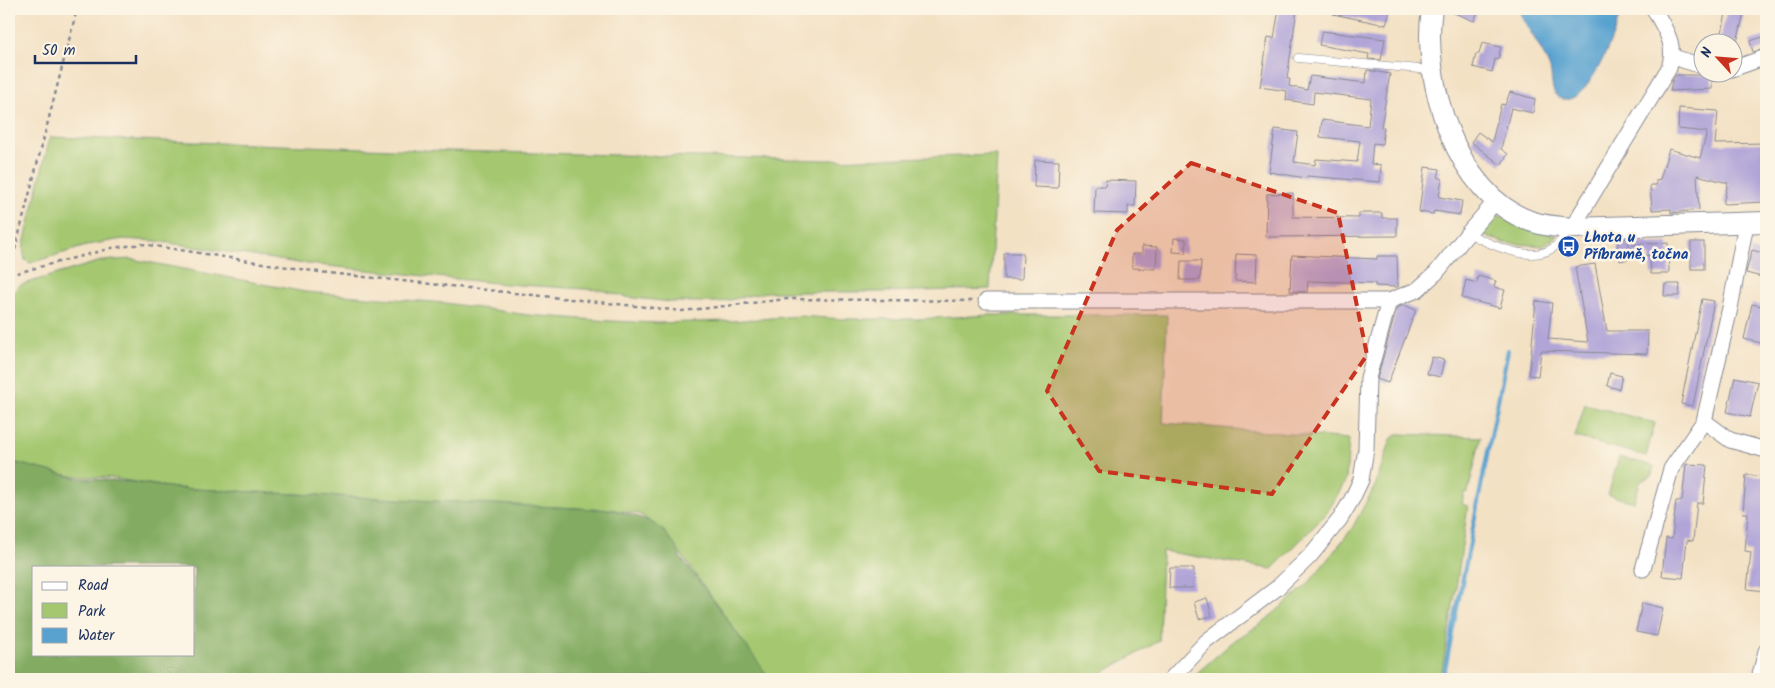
<svg xmlns="http://www.w3.org/2000/svg" width="1775" height="688" viewBox="0 0 1775 688" font-family="Kalam,sans-serif">
  <rect width="100%" height="100%" fill="#fcf5e5"/>
  <filter id="ink" filterUnits="userSpaceOnUse"><feTurbulence type="fractalNoise" baseFrequency=".02" numOctaves="2"/><feDisplacementMap in="SourceGraphic" scale="10" xChannelSelector="R" yChannelSelector="G"/><feConvolveMatrix kernelMatrix="1 2 1 2 8 2 1 2 1" color-interpolation-filters="sRGB"/></filter>
  <filter id="wash" filterUnits="userSpaceOnUse"><feTurbulence type="fractalNoise" baseFrequency=".0096" numOctaves="4" result="noise"/><feDisplacementMap in="SourceGraphic" scale="20" xChannelSelector="R" yChannelSelector="G"/><feGaussianBlur stdDeviation="1.12" result="paint"/><feColorMatrix in="noise" values="0 0 0 0 0 0 0 0 0 0 0 0 0 0 0 0 0 1.4 0 .05"/><feComposite in="paint" operator="in"/></filter>
  <g filter="url(#wash)">
    <rect width="100%" height="100%" fill="#f3e1c4"/>
    <g fill="#a4c770" stroke="#607b67">
      <path d="M50,137L451,151L828,160L997,155L990,289L884,292H766L720,302H671L626,297L601,290L505,284L298,263L156,241L123,239L93,244L30,263L25,260L23,248Z"/>
      <path d="M1495,214L1525,228L1557,235L1544,246L1504,243L1476,232Z"/>
      <path d="M131,259L305,292L445,303L528,315L610,321L657,323L731,321L800,316L842,319H917L991,315H1167L1163,423L1349,439L1346,480L1327,513L1272,569L1162,551L1159,641L1109,669L1097,679H772L760,667L728,620L664,531L639,514L614,510L175,488L110,478L71,476L42,471L9,462V300L10,295L20,285L101,261Z"/>
      <path d="M1585,404L1655,423L1646,456L1575,437Z"/>
      <path d="M1399,434L1481,437L1468,492L1464,493L1462,504L1468,506L1456,588L1442,671L1435,679H1190L1235,640L1261,624L1307,585L1351,530L1375,486L1391,439Z"/>
      <path d="M1619,457L1654,466L1652,475L1640,482L1634,502L1608,495Z"/>
      <path d="M1474,677L1538,679H1465Z"/>
    </g>
    <path fill="#83ac62" stroke="#4f6e60" fill-rule="evenodd" d="M9,461L77,478L131,482L175,488L614,510C637,517 656,519 670,539C675,545 679,550 680,557L706,590L770,679H9ZM34,567H194V654H34Z"/>
    <path fill="#59a2d0" stroke="#3a6897" d="M1518,9H1621C1617,29 1589,106 1562,99C1559,98 1558,98 1556,95C1550,88 1553,75 1549,66C1541,46 1527,29 1518,9Z"/>
    <g fill="none" stroke-linecap="round" stroke-linejoin="round">
      <path stroke="#59a2d0" stroke-width="4" d="M1443,679L1508,350"/>
    </g>
    <g id="blocks">
      <g fill="#b1a5d8">
        <path d="M1279,9H1297L1287,79H1290L1289,86L1307,90L1310,76L1366,83L1367,70L1390,74L1381,127H1384L1382,144L1373,143L1371,164L1381,165L1380,182L1307,176L1306,178L1269,172L1275,129L1298,132L1294,162L1315,165L1316,159L1357,162L1360,141L1320,137L1322,120L1368,126L1371,99L1314,92L1313,104L1286,100L1287,91L1260,87L1268,37L1274,38Z"/>
        <path d="M1334,9H1378L1390,11L1386,25L1333,14Z"/>
        <path d="M1445,9H1479L1474,21Z"/>
        <path d="M1727,9H1745L1737,42H1720Z"/>
        <path d="M1322,31L1385,39L1381,60L1368,59L1369,54L1319,45Z"/>
        <path d="M1766,36V48L1753,52L1750,41Z"/>
        <path d="M1482,43L1501,47L1498,60L1495,59L1492,72L1473,67L1476,54H1479Z"/>
        <path d="M1676,75H1712V89L1670,91L1672,81Z"/>
        <path d="M1510,92L1535,99L1533,113L1511,108L1501,149L1508,154L1501,165L1471,142L1478,132L1492,142L1501,104L1505,105Z"/>
        <path d="M1679,108L1718,111L1715,144L1766,143V162H1764L1765,202L1723,204L1728,183L1697,175L1699,210L1671,213V209L1652,210L1650,185H1656V180L1660,179L1669,149L1700,158L1707,132L1678,129Z"/>
        <path d="M1035,160L1059,161L1058,188L1034,187Z"/>
        <path d="M1425,167L1440,169L1438,178H1442L1439,197L1462,201L1460,215L1434,211L1433,214L1419,212Z"/>
        <path d="M1106,180L1136,181L1135,206H1128V214L1094,213L1095,186H1105Z"/>
        <path d="M1293,193V217L1359,218V213H1382V218H1397V236L1266,237L1267,194Z"/>
        <path d="M1174,238L1186,239V253L1173,252Z"/>
        <path d="M1628,238L1629,246L1648,242V244L1668,243L1669,274H1651L1650,255L1620,261L1617,240Z"/>
        <rect x="1691" y="242" width="13" height="27"/>
        <path d="M1142,246L1157,247L1156,269L1132,268V254H1142Z"/>
        <path d="M1752,250L1766,254V278L1746,273Z"/>
        <path d="M1004,253H1023L1022,279H1004Z"/>
        <path d="M1236,254L1257,255L1256,282L1235,281Z"/>
        <path d="M1292,255L1377,259V256H1397L1398,287L1375,286V283L1308,281L1307,292L1290,291Z"/>
        <path d="M1181,261H1201L1200,280H1180Z"/>
        <path d="M1595,264L1607,331H1648L1647,354L1541,351L1538,376L1529,375L1536,301L1552,303L1548,339L1588,342L1575,267Z"/>
        <path d="M1478,276L1496,281L1494,287L1505,290L1500,308L1462,298L1466,280L1477,283Z"/>
        <path d="M1665,284H1680L1679,296H1664Z"/>
        <path d="M1702,299L1714,301L1693,406L1681,404Z"/>
        <path d="M1752,304L1766,307V344L1744,339Z"/>
        <path d="M1404,305L1416,310L1388,383L1377,379L1396,311L1397,308Z"/>
        <path d="M1432,357L1444,360L1440,377L1427,374Z"/>
        <path d="M1610,373L1622,376L1619,389L1607,386Z"/>
        <path d="M1735,377L1758,382L1750,417L1727,412Z"/>
        <path d="M1686,464L1707,465L1703,503H1697L1693,541L1687,540L1683,578L1662,576L1666,538L1672,539L1676,501H1682Z"/>
        <path d="M1746,475L1766,476L1764,514L1766,515V591L1747,589L1751,552L1745,551L1748,513H1743Z"/>
        <path d="M1170,568H1194L1193,588H1169Z"/>
        <path d="M1207,598L1212,616L1199,619L1194,602Z"/>
        <path d="M1642,603L1663,608L1657,636L1636,632Z"/>
      </g>
    </g>
  </g>
  <g filter="url(#ink)">
    <use href="#blocks" fill-opacity="0" stroke="#878891" stroke-width="1"/>
    <g fill="none" stroke-linecap="round" stroke-linejoin="round">
      <defs>
        <g id="lane">
          <path d="M1298,58L1431,70"/>
          <path d="M1468,233C1489,244 1530,264 1553,248C1559,244 1564,237 1569,231"/>
        </g>
        <g id="street">
          <path d="M1673,57L1702,66"/>
          <path d="M1732,69L1766,57"/>
          <path d="M1572,228L1669,68C1677,44 1665,30 1654,9"/>
          <path d="M986,301H1389L1417,290L1436,273L1468,233L1496,201"/>
          <path d="M1704,421L1730,440L1766,450"/>
          <path d="M1643,569L1671,469L1704,421L1730,308L1746,224"/>
          <path d="M1171,679L1207,641L1277,588L1310,556L1340,519L1352,499L1361,480L1366,449L1368,378L1389,301"/>
          <path d="M1759,679L1766,651"/>
        </g>
        <path id="secondary" d="M1432,9C1421,79 1456,195 1530,221C1544,226 1558,227 1572,228L1766,222"/>
      </defs>
      <use href="#lane" stroke="#878891" stroke-width="9"/>
      <use href="#street" stroke="#878891" stroke-width="17"/>
      <use href="#secondary" stroke="#878891" stroke-width="22"/>
      <g stroke="#878891" stroke-width="2.5" stroke-dasharray="4 4" stroke-linecap="butt">
        <path d="M9,273L77,9"/>
        <path d="M9,275L112,248L142,244L319,272L682,311L787,299L974,301"/>
      </g>
      <use href="#lane" stroke="#fff" stroke-width="8"/>
      <use href="#street" stroke="#fff" stroke-width="15"/>
      <use href="#secondary" stroke="#fff" stroke-width="20"/>
    </g>
  </g>
  <path fill="#c8321e" fill-opacity="0.2" stroke="#c8321e" stroke-width="4" stroke-dasharray="10 6" stroke-linejoin="round" d="M1191,163L1338,213L1367,355L1272,494L1099,471L1047,391L1117,230Z"/>
  <defs>
    <symbol id="bus-disc" viewBox="-11 -11 22 22"><circle r="9.5" fill="#1a4fb4" stroke="#fcf5e5"/><path d="M-5-6H5V4H4V6H2V4H-2V6H-4V4H-5ZM-3.5-4V0h7V-4ZM-3.5 1.2v1.5H-2V1.2ZM2 1.2v1.5H3.5V1.2Z" fill="#fff"/></symbol>
  </defs>
  <g fill-rule="evenodd">
    <use href="#bus-disc" x="1556" y="234" width="25" height="25"/>
  </g>
  <g text-anchor="middle" dominant-baseline="central" stroke-width="5" stroke-linejoin="round" paint-order="stroke">
    <g font-size="15" font-weight="bold" fill="#164399" stroke="#fcf5e5" text-anchor="start">
      <text x="1584" y="238">Lhota u<tspan x="1584" dy="17">Příbramě, točna</tspan></text>
    </g>
  </g>
  <rect width="1775" height="688" fill="none" stroke="#fcf5e5" stroke-width="30"/>
  <rect x="32" y="566" width="162" height="90" fill="#fcf5e5" stroke="#a2a6af"/>
  <rect x="42" y="582" width="25" height="8" fill="#ffffff" stroke="#a2a6af"/>
  <text x="78" y="590" font-size="15" fill="#1b2f5e">Road</text>
  <rect x="42" y="603" width="25" height="15" fill="#a4c770" stroke="#a2a6af"/>
  <text x="78" y="616" font-size="15" fill="#1b2f5e">Park</text>
  <rect x="42" y="628" width="25" height="15" fill="#59a2d0" stroke="#a2a6af"/>
  <text x="78" y="640" font-size="15" fill="#1b2f5e">Water</text>
  <g transform="translate(1718 58) rotate(296)"><circle r="24" fill="#fcf5e5" stroke="#a2a6af"/>
  <path d="M0-4L9 19L0 12L-9 19Z" fill="#c8321e"/>
  <text y="-8" font-size="14" font-weight="bold" text-anchor="middle" fill="#1b2f5e">N</text>
  </g>
  <path d="M35 55v8h101v-8" fill="none" stroke="#1b2f5e" stroke-width="2.5"/>
  <text x="42" y="55" font-size="15" fill="#1b2f5e" stroke="#fcf5e5" stroke-width="4" paint-order="stroke">50 m</text>
</svg>
